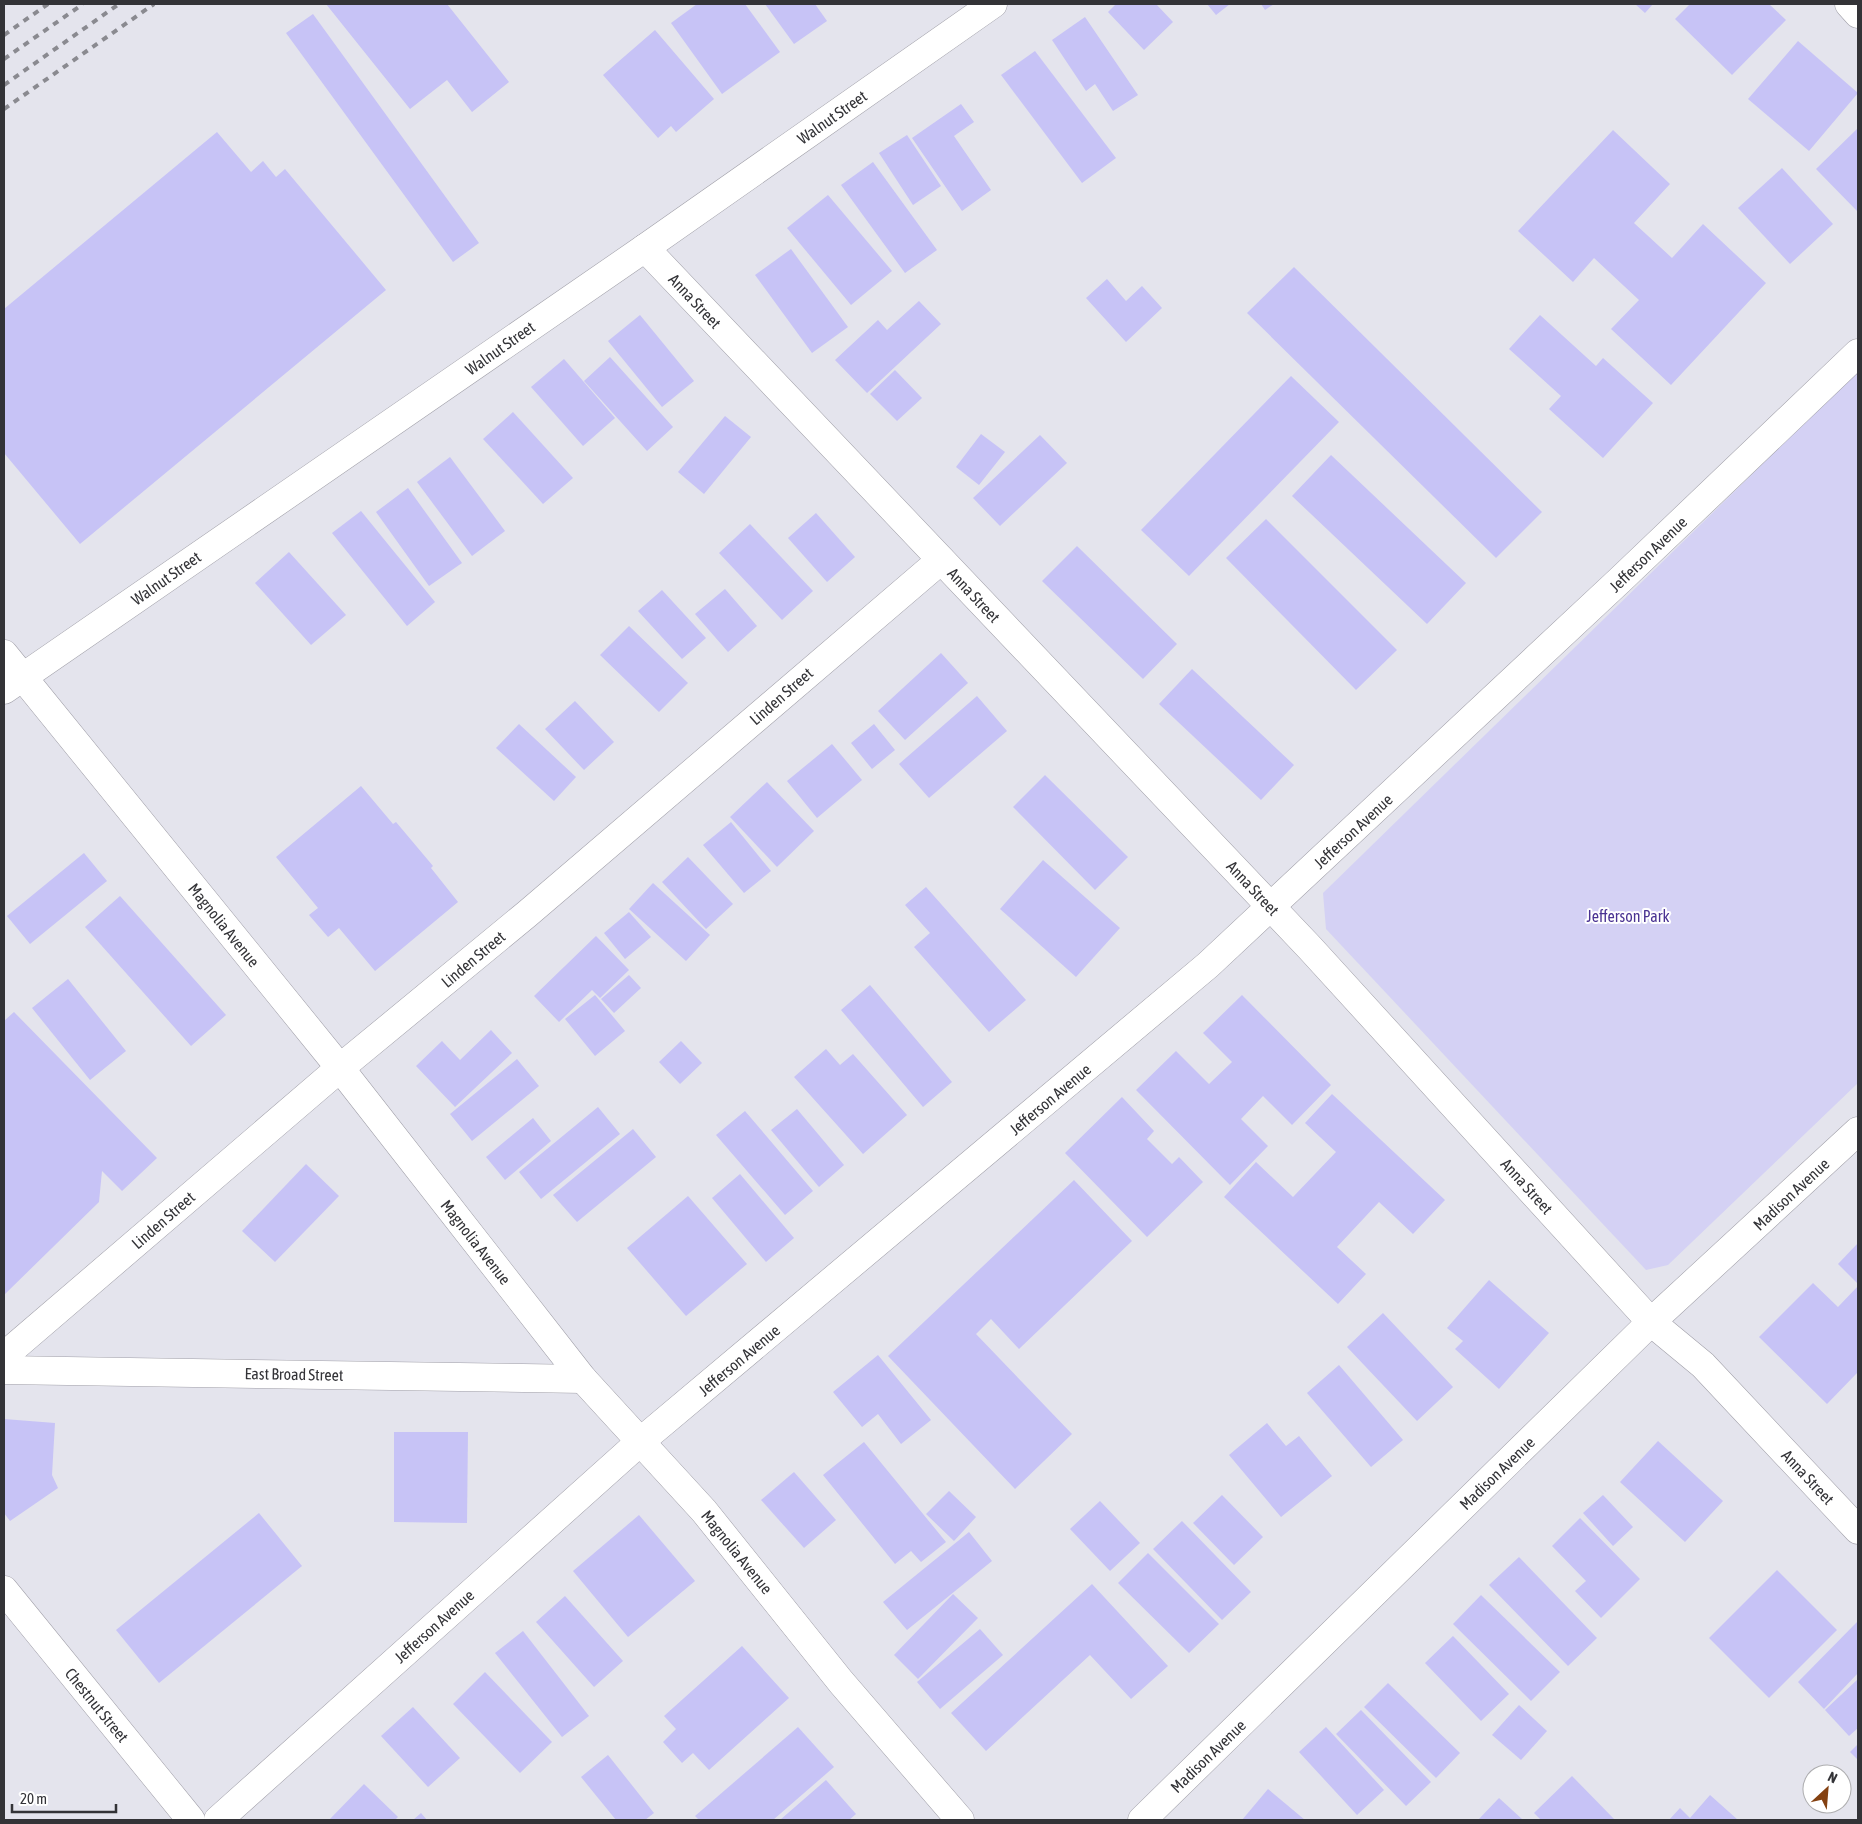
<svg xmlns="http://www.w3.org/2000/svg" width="1862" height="1824" viewBox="0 0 1862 1824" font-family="'Asap Condensed',sans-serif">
  <rect width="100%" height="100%" fill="#e4e4ed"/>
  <path fill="#d4d1f4" d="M1858,371V1083L1668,1265L1646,1270L1326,929L1323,893Z"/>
  <g fill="#c7c3f6">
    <path d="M326,4H447L509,82L472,112L447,80L410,109Z"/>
    <path d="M697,4H745L780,52L722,94L671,23Z"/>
    <path d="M765,4H815L827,21L794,44Z"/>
    <path d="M1116,4H1156L1173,22L1144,50L1108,12Z"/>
    <path d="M1207,4H1230L1216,15Z"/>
    <path d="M1261,4H1274L1265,10Z"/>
    <path d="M1635,4H1653L1645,13Z"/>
    <path d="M1690,4H1769L1786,20L1732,75L1675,19Z"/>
    <path d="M313,14L479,243L453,262L286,33Z"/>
    <path d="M1085,17L1138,95L1113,111L1095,84L1086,91L1052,40Z"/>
    <path d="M655,30L714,99L676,132L671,126L658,138L603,75Z"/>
    <path d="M1798,41L1858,93L1809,151L1748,99Z"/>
    <path d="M1035,51L1116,158L1082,183L1001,75Z"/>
    <path d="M961,104L974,122L954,136L991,190L962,211L912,138Z"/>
    <path d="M1858,128V212L1816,169Z"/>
    <path d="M1613,130L1670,184L1634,223L1672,258L1703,224L1766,283L1671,385L1611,329L1639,300L1594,258L1573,282L1518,231Z"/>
    <path d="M217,132L251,172L263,161L276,177L285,169L386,290L80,544L4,453V309Z"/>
    <path d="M907,135L941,186L913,205L879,153Z"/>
    <path d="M873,162L937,250L905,273L841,185Z"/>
    <path d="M1782,168L1833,224L1790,264L1738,208Z"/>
    <path d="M828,195L892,271L851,305L787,228Z"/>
    <path d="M791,249L848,327L812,353L755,275Z"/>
    <path d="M1294,267L1542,512L1496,558L1247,313Z"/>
    <path d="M1107,279L1126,301L1142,286L1162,308L1126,342L1086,298Z"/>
    <path d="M919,301L941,324L867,393L835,360L878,320L887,330Z"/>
    <path d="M640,315L694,381L662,407L608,341Z"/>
    <path d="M1540,315L1596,366L1603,358L1653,403L1603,458L1549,409L1561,396L1509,349Z"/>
    <path d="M610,357L673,427L647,451L584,381Z"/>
    <path d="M564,359L615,418L583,446L531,387Z"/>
    <path d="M895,370L922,398L897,421L870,394Z"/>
    <path d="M1291,376L1339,422L1189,576L1141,530Z"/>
    <path d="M513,412L573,478L543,504L483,439Z"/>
    <path d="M725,416L751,437L704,494L678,472Z"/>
    <path d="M981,434L1005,452L979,485L956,467Z"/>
    <path d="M1040,435L1067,463L1000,526L973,498Z"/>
    <path d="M1331,455L1466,583L1427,624L1292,496Z"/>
    <path d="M450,457L505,531L472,556L417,482Z"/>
    <path d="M408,488L462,563L429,586L376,512Z"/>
    <path d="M361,511L435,602L407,626L332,533Z"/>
    <path d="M816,513L855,557L827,582L788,538Z"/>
    <path d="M1266,519L1397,650L1356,690L1226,558Z"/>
    <path d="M750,524L813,591L782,620L719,553Z"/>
    <path d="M1077,546L1177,644L1143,679L1042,581Z"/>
    <path d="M289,552L346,615L311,645L255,583Z"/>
    <path d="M725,589L757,626L728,652L695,614Z"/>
    <path d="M662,590L706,638L682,659L638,611Z"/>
    <path d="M629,626L688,683L659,712L600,655Z"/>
    <path d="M941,653L968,683L905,740L878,711Z"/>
    <path d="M1192,669L1294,765L1261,800L1159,704Z"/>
    <path d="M977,696L1007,731L929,798L899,764Z"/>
    <path d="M575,701L614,742L584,770L545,729Z"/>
    <path d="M519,724L576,777L554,801L496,748Z"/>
    <path d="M874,724L895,750L872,769L851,743Z"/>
    <path d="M832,744L862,780L817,818L787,781Z"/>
    <path d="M1045,775L1128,857L1095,890L1013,807Z"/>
    <path d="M767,782L814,831L777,867L730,817Z"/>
    <path d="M361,786L393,824L396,822L433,866L431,868L458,902L375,971L339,928L328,937L309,915L318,908L276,857Z"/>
    <path d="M731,822L771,871L744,893L703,845Z"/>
    <path d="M84,853L107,881L30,944L7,916Z"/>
    <path d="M688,857L733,904L706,929L662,882Z"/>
    <path d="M1043,860L1120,928L1076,977L1000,909Z"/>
    <path d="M653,883L710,935L686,961L629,909Z"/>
    <path d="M926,887L1026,1000L989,1032L914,947L930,933L905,905Z"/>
    <path d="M120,896L226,1015L191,1046L85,927Z"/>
    <path d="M629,912L651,937L625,959L604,933Z"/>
    <path d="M596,936L629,970L600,998L592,990L559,1022L534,996Z"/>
    <path d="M629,975L641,988L614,1013L601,999Z"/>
    <path d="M68,979L126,1051L90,1080L32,1008Z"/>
    <path d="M870,985L952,1082L923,1107L841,1010Z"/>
    <path d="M595,995L625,1031L595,1056L565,1019Z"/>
    <path d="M1242,995L1331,1085L1292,1125L1263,1096L1241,1119L1268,1146L1230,1185L1136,1090L1176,1051L1209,1084L1232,1062L1203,1033Z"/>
    <path d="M14,1012L157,1158L122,1191L102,1171L99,1202L4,1295V1021Z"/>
    <path d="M491,1030L512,1053L455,1107L416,1066L442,1041L460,1060Z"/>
    <path d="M681,1041L702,1063L680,1084L659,1062Z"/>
    <path d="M826,1049L840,1065L853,1054L907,1115L863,1154L794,1077Z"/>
    <path d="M517,1059L539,1086L472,1141L450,1114Z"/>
    <path d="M1332,1094L1445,1200L1413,1234L1379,1202L1337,1247L1366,1274L1338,1304L1224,1197L1256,1162L1293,1197L1336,1152L1305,1123Z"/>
    <path d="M1122,1097L1154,1131L1147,1139L1172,1164L1179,1157L1203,1182L1147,1237L1065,1153Z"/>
    <path d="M598,1107L620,1134L541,1199L519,1172Z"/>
    <path d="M797,1109L844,1165L819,1187L771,1130Z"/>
    <path d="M745,1111L813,1191L785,1215L716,1135Z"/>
    <path d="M533,1118L551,1141L505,1180L486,1157Z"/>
    <path d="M633,1129L656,1157L577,1222L553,1195Z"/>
    <path d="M306,1164L339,1196L275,1262L242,1231Z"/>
    <path d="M740,1174L794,1238L766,1262L712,1198Z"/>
    <path d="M1074,1180L1132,1241L1019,1349L991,1319L976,1334L1072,1434L1015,1489L888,1356Z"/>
    <path d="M688,1196L747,1264L686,1316L627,1248Z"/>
    <path d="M1858,1243V1284L1838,1264Z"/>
    <path d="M1489,1280L1549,1333L1499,1389L1455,1349L1463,1341L1447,1328Z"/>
    <path d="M1813,1283L1838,1307L1858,1286V1372L1827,1404L1759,1337Z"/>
    <path d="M1383,1313L1453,1387L1417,1421L1347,1347Z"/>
    <path d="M878,1355L931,1420L901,1444L878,1414L862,1427L833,1392Z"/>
    <path d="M1339,1365L1403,1440L1371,1467L1307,1393Z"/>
    <path d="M4,1419L55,1423L52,1475L58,1488L10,1521L4,1513Z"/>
    <path d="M1267,1423L1286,1446L1299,1436L1332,1476L1281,1517L1229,1455Z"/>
    <path d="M394,1432H468L467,1523L394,1522Z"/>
    <path d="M1658,1441L1723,1501L1685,1542L1620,1482Z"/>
    <path d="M864,1442L946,1542L921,1562L911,1551L895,1564L823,1475Z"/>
    <path d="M794,1472L836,1520L804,1548L761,1500Z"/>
    <path d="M949,1491L976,1517L954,1541L926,1514Z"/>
    <path d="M1222,1495L1263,1537L1234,1565L1193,1523Z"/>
    <path d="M1603,1495L1633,1527L1613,1546L1583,1513Z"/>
    <path d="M1100,1501L1140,1543L1110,1571L1070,1529Z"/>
    <path d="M259,1513L302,1566L159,1683L116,1630Z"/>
    <path d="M639,1515L695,1581L628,1637L573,1571Z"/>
    <path d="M1580,1518L1640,1579L1601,1618L1575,1591L1586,1581L1552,1546Z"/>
    <path d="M1182,1521L1251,1592L1222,1620L1153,1549Z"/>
    <path d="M969,1532L992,1561L907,1630L883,1602Z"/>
    <path d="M1148,1553L1219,1624L1189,1653L1118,1583Z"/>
    <path d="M1519,1557L1597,1638L1568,1666L1489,1585Z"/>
    <path d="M1777,1570L1837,1630L1769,1698L1709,1638Z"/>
    <path d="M1092,1584L1168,1666L1131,1699L1090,1655L986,1751L951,1713Z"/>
    <path d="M953,1594L978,1618L918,1679L894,1655Z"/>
    <path d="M1481,1595L1560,1672L1531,1701L1453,1624Z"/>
    <path d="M565,1596L623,1661L594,1687L536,1622Z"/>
    <path d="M1857,1622L1858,1673L1824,1709L1798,1682Z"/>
    <path d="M980,1629L1003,1655L940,1709L917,1682Z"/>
    <path d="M523,1631L589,1716L562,1737L495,1653Z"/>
    <path d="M1453,1636L1509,1694L1481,1721L1425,1663Z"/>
    <path d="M742,1646L789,1698L709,1770L693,1753L682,1763L663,1742L676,1729L664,1716Z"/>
    <path d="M485,1672L552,1742L520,1773L453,1704Z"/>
    <path d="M1858,1679V1728L1849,1736L1825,1710Z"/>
    <path d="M1388,1683L1460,1753L1436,1778L1364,1707Z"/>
    <path d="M1519,1705L1547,1731L1521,1760L1492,1735Z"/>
    <path d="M413,1707L460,1758L428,1787L381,1736Z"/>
    <path d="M1361,1710L1431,1782L1406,1806L1336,1734Z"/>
    <path d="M798,1727L834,1767L773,1820H699L695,1816Z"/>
    <path d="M1326,1727L1384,1790L1357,1815L1299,1752Z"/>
    <path d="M1858,1744V1760L1850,1752Z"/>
    <path d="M608,1755L654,1813L645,1820H616L581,1777Z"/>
    <path d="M1572,1776L1615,1820H1541L1534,1813Z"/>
    <path d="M826,1780L856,1814L849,1820H780Z"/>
    <path d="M364,1784L398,1817L395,1820H329Z"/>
    <path d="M1268,1789L1305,1820H1242Z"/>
    <path d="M1710,1795L1738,1820H1669L1680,1808L1690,1818Z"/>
    <path d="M1499,1798L1523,1820H1478Z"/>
    <path d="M421,1813L427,1820H413Z"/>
  </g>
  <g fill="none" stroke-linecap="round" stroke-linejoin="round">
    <defs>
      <g id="minor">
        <path d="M1849,4L1858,14"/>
        <path d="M645,248L1310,948L1651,1322L1703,1365L1858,1530"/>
        <path d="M4,654L340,1068L583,1379L704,1511L841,1682L960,1820"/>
        <path d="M4,690L645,248L993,4"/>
        <path d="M4,1356L340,1068L527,914L941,560"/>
        <path d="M4,1370L583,1379"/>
        <path d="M4,1590L191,1820"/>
        <path d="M218,1820L641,1441L1208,965L1620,580L1858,353"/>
        <path d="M1142,1820L1651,1322L1858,1131"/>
      </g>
    </defs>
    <use href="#minor" stroke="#a09fa8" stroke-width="29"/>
    <use href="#minor" stroke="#fff" stroke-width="28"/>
    <g stroke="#8a8a90" stroke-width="4" stroke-dasharray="6 6" stroke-linecap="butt">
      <path d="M4,35L48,4"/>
      <path d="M4,59L83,4"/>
      <path d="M4,85L119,4"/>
      <path d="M4,109L154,4"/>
    </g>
  </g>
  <g text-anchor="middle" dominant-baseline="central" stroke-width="4" stroke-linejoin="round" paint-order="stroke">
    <g font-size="16" fill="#333337" stroke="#fff">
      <text transform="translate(832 117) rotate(-35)">Walnut Street</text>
      <text transform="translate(695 301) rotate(47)">Anna Street</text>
      <text transform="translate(500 348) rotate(-35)">Walnut Street</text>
      <text transform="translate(1648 554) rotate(-44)">Jefferson Avenue</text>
      <text transform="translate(166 578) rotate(-35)">Walnut Street</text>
      <text transform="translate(974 595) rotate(47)">Anna Street</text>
      <text transform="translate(781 696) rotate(-41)">Linden Street</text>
      <text transform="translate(1353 831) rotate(-43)">Jefferson Avenue</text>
      <text transform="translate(1253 888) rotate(47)">Anna Street</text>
      <text transform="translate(224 925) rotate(51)">Magnolia Avenue</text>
      <text transform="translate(473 959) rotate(-40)">Linden Street</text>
      <text transform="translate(1050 1099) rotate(-40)">Jefferson Avenue</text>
      <text transform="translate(1527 1186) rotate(48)">Anna Street</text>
      <text transform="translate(1791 1194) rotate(-43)">Madison Avenue</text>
      <text transform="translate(163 1220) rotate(-41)">Linden Street</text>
      <text transform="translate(476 1242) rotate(52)">Magnolia Avenue</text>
      <text transform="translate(739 1360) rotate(-40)">Jefferson Avenue</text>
      <text transform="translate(294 1374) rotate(1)">East Broad Street</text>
      <text transform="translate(1497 1473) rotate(-44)">Madison Avenue</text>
      <text transform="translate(1808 1477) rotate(47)">Anna Street</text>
      <text transform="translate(737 1552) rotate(51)">Magnolia Avenue</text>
      <text transform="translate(434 1626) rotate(-42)">Jefferson Avenue</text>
      <text transform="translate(97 1705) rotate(51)">Chestnut Street</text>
      <text transform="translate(1208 1756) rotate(-44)">Madison Avenue</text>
    </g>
    <g font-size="16" fill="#4a3392" stroke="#fff">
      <text x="1628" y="916">Jefferson Park</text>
    </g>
  </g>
  <rect width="1862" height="1824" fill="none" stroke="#333337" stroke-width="10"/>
  <g transform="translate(1827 1789) rotate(26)"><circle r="24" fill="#ffffff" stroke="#adadaf"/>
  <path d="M0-4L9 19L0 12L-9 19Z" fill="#844111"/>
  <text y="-8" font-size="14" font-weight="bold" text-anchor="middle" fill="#333337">N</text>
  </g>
  <path d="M12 1804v8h104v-8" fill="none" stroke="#333337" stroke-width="2.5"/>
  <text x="20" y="1804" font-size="15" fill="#333337" stroke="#ffffff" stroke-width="4" paint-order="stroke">20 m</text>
</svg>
